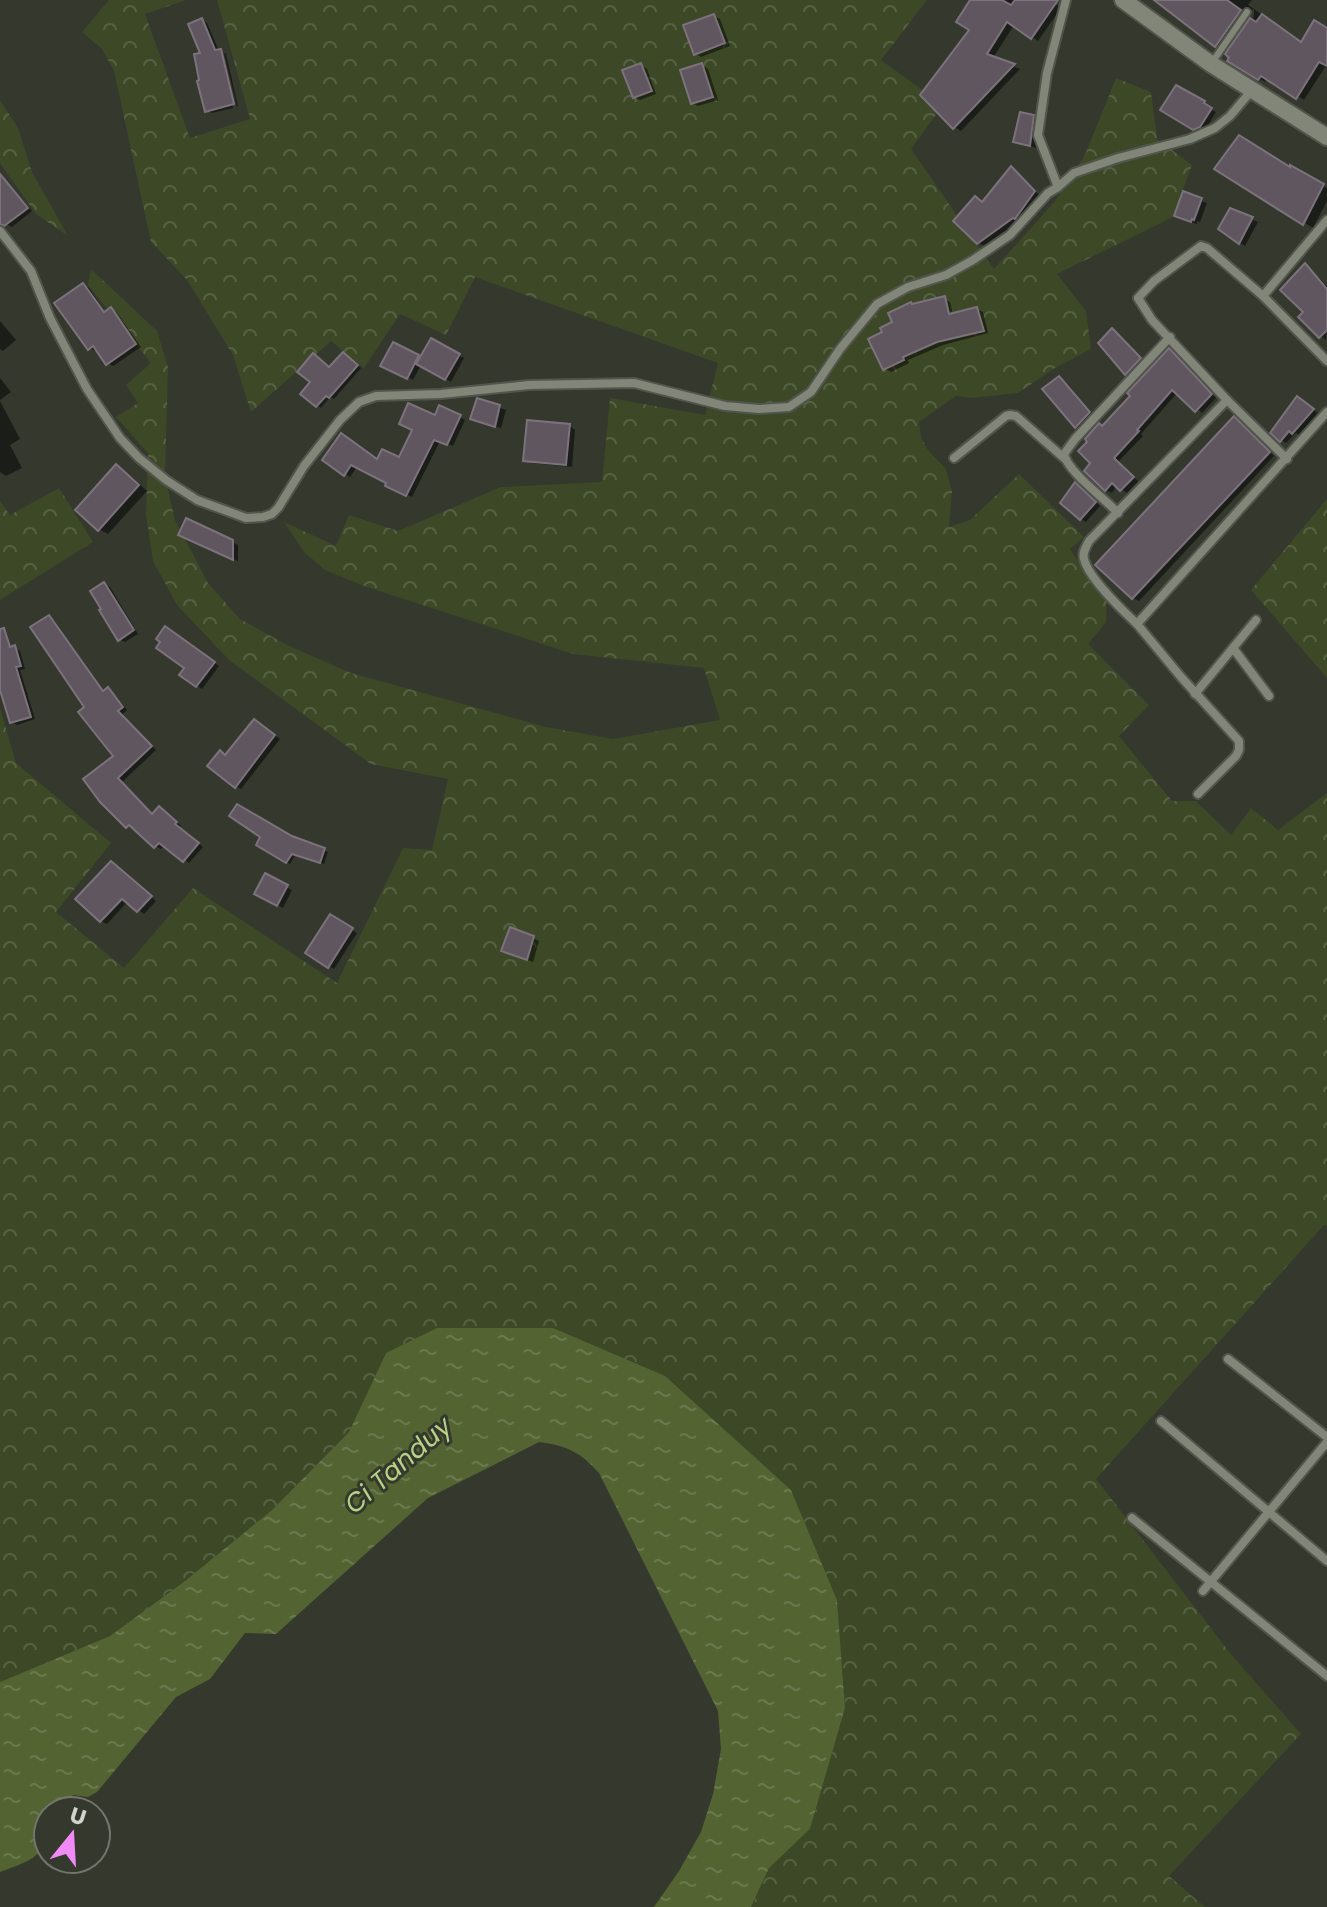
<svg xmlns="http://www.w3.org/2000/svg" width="1327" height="1907" viewBox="0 0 1327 1907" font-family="Poppins,sans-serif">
  <defs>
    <pattern id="forest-crowns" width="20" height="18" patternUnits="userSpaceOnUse" patternTransform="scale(2)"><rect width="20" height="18" fill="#3c4826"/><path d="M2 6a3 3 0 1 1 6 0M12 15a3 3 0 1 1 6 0" fill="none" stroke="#576244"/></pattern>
    <pattern id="water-ripples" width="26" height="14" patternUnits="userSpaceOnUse" patternTransform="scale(2)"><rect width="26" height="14" fill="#536432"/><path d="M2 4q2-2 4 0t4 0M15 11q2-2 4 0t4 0" fill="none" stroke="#6b794e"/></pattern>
  </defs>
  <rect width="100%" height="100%" fill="#34382d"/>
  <g fill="url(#forest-crowns)">
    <path d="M109,0H186L145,14L190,138L250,119L217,0H927L881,60L943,105L911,149L994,269L1056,200L1085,155L1116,78L1151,92L1157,139L1192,165L1173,217L1057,274L1086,311L1091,349L1055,368L1018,393L971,398L956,396L919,422L921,438L928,450L946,469L952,491L949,527L970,520L1019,474L1084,537L1070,549L1107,603L1106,622L1088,644L1149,705L1119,736L1172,801H1196L1231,835L1251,808L1278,830L1327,793V1226L1324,1225L1096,1479L1230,1653L1301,1734L1169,1876L1205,1907H751L769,1868L810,1829L845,1708L837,1600L791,1490L386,1353L349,1432L272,1510L185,1581L110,1636L0,1682V708L16,763L111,843L56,912L124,968L193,888L337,983L403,848L432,850L448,779L371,764L229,660L177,605L153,561L146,515L148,453L116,417L138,403L126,385L151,363L88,285L91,269L157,331L168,367L165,476L175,520L208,583L240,619L287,645L351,673L546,727L613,739L720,720L704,668L573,654L364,586L325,570L304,552L284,522L336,546L349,515L398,531L501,487L602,482L610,398L705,415L718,363L475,277L446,335L400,314L364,368L331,341L251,412L233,355L187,280L151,242L114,71L102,49L82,32Z"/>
    <path d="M0,100L18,128L32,172L68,236L36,214L0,163Z"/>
    <path d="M59,488L93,542L0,600V501L10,515Z"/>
    <path d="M1327,499V678L1251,590Z"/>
  </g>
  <path fill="url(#water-ripples)" d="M437,1328H553L665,1376L791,1490L837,1600L845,1708L810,1829L769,1868L751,1907H654L679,1871L701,1832L713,1794L721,1749L718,1711L599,1473C580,1452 568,1446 539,1442L428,1498L276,1634L245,1633L210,1679L176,1697L97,1792L88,1797L73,1795L56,1811H48C48,1855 39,1858 0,1872V1682L110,1636L185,1581L272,1510L349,1432L386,1353Z"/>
  <g fill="#0007">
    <path d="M972,0H1050L1061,8L1038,41L1014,25L993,58L1020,69L961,131L955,127L972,29Z"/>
    <path d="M1161,0H1252L1248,5L1254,9L1248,12L1223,49L1159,2Z"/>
    <path d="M1254,9L1302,44L1327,30V64L1304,100L1268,78L1265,82L1230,60L1228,54L1254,16Z"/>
    <path d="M714,16L720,19L730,46L701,57L695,53Z"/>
    <path d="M202,20L207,23L219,51L222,52H220L233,108L212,113L207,110Z"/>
    <path d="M224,53L226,54L238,106L237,107Z"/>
    <path d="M641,65L647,69L656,94L640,100L635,97Z"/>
    <path d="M702,65L708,69L718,100L698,106L692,103Z"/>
    <path d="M1192,95L1210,106L1208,108L1216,112L1205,130L1200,132L1163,109Z"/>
    <path d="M1033,117L1039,120L1036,148L1015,141Z"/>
    <path d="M1217,168H1291L1327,188V201L1313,228Z"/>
    <path d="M1016,172L1040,196L1021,221L984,246L978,242L983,204Z"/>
    <path d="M0,174L32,211L12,227L0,221Z"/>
    <path d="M1184,194L1207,203L1200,222L1197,221V224L1182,219Z"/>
    <path d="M1231,211L1258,222L1245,246L1240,243Z"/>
    <path d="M1305,265L1310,269L1327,286L1326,340L1320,336L1306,312Z"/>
    <path d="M83,285L89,288L106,313L111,310L117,313L141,347L113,366L107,363L98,349L95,351L90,348Z"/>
    <path d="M944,299L950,302L953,315L977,309L983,312L988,333L943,345L908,360L909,363L891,372L885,368V333L914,306Z"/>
    <path d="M0,321L16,340L3,351L0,349Z"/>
    <path d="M1112,330L1118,333L1145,362L1132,376L1127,373Z"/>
    <path d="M432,340L464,358L451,382L421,365L413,380L383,365L394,344L421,359Z"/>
    <path d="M1169,351L1175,354L1216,398L1202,413L1178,392L1141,434L1143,436L1118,462L1138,481L1127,493L1117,486L1112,493L1106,490L1093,462L1104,428Z"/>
    <path d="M347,357L361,368L334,399L330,397L321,408L303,394Z"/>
    <path d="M0,378L11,392L0,400Z"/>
    <path d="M1059,378L1065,381L1095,416L1082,430L1077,427L1045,390Z"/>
    <path d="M478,400L506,410L501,428L478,421Z"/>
    <path d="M0,401L20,439L10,445L22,468L6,476L0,472Z"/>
    <path d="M1303,402L1318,413L1299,435L1296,433L1286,443L1281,440Z"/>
    <path d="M460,417L465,420L453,446L440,441L412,497L387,485L388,483L357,467L350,477L325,460H400L436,418Z"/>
    <path d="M1239,422L1274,456L1139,601L1133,598L1098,565Z"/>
    <path d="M570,426L575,430L572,467L531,463L525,460Z"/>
    <path d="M116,467L125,472L147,491L108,534L99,529Z"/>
    <path d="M1081,488L1100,506L1086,522L1081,519Z"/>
    <path d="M186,537L232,542L238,545V561Z"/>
    <path d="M104,584L110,587L138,634L125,642L119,639Z"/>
    <path d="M49,618L54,621L105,692L108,690L113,693L127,710L122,715L156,750L122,782L154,815L165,811L181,826L179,828L203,847L189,863L165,845L161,849L155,846L135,828L133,829L128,826L102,800L116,756L87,707Z"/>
    <path d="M171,632L219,666L202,689L197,685L186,668Z"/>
    <path d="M15,648L20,651L25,669L20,670L35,719L17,725L11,721L0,688V652Z"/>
    <path d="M260,724L280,739L241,789L236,786Z"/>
    <path d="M292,838L328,852L324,864L296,854L290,864L258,845Z"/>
    <path d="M117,867L156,901L144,914L128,901L107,924L101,921Z"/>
    <path d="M266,876L292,890L283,908L257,894Z"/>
    <path d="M330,917L357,933L334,969L308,953Z"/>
    <path d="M533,938L539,941L533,962L509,953Z"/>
  </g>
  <g fill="#605660" stroke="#7c727c" stroke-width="2">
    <path d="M970,0H1002L1011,5L1015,0H1058L1031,39L1007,22L987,54L1015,64L953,129L920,95L969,30L956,22Z"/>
    <path d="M1154,0H1227L1241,10L1215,47Z"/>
    <path d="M714,14L725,43L694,55L683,25Z"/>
    <path d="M1262,14L1301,42L1314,20L1327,28V66L1319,62L1296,99L1261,76L1258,80L1227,61L1229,58L1225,54L1250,18L1256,22Z"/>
    <path d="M202,18L215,50L221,49L234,104L205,112L197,81L199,80L194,54L200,53L188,24Z"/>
    <path d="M641,63L652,91L633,98L622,70Z"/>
    <path d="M702,63L713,97L691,104L680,70Z"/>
    <path d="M1176,85L1205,101L1204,103L1212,108L1200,127L1193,130L1160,110Z"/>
    <path d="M1020,112L1034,115L1030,146L1013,142Z"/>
    <path d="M1239,135L1290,167V165L1324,184L1303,225L1214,169Z"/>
    <path d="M1011,166L1035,191L1015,219L1013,218L977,244L953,221L975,196L982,202Z"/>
    <path d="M0,174L28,208L4,226L0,224Z"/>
    <path d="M1183,191L1202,198L1194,220L1192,219L1191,222L1174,216Z"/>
    <path d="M1230,208L1253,217L1239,244L1218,229Z"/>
    <path d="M1305,263L1327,289V330L1319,338L1298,317L1303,312L1280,290Z"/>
    <path d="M83,283L104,312L111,307L136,344L106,365L93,346L88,350L54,303Z"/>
    <path d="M945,296L949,314L977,307L984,331L937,342L903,357L904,360L883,370L868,339L882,332L880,328L892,322L888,313L911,302L912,304Z"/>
    <path d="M1112,328L1141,358L1125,375L1098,343Z"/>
    <path d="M431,338L460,354L445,380L416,364Z"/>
    <path d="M393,342L419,355L407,379L380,366Z"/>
    <path d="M1169,348L1212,394L1195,412L1172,390L1137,430L1139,431L1114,458L1134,477L1120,491L1112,483L1105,491L1084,471L1090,463L1078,451L1087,442L1085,439L1099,423L1102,426L1130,396L1127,393Z"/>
    <path d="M343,352L358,365L329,398L326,396L316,407L300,394L310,382L297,372L313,353L329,367Z"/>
    <path d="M1059,376L1090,412L1075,428L1042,389Z"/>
    <path d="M1297,396L1314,409L1292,434L1289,431L1280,442L1270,433Z"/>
    <path d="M477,398L500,405L495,427L470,419Z"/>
    <path d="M408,403L435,415L439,405L461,415L447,445L434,440L406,496L385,486L386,483L351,465L344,476L322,460L341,433L377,459L382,449L399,457L412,430L399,424Z"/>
    <path d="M1234,416L1270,452L1132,599L1095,565Z"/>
    <path d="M527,420L570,424L566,465L523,461Z"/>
    <path d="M116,464L139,485L98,531L75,510Z"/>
    <path d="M1075,482L1096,502L1080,520L1060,503Z"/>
    <path d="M186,518L233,540V560L178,535Z"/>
    <path d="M104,582L134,630L118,641L99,610L101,609L90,591Z"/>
    <path d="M49,615L103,691L108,687L123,707L118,711L152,746L118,778L152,814L159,806L177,822L175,824L199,843L183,862L159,843L154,848L129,825L126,828L100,802L83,779L113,756L78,712L84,707L30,627Z"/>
    <path d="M165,626L215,662L196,687L179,675L184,668L156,648L160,642L156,639Z"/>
    <path d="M4,628L10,647L15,645L21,666L16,667L31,717L10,723L0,690V629Z"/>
    <path d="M254,719L275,735L235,788L207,766L220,750L225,755Z"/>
    <path d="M237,804L292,836L325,848L320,863L292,854L286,863L256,845L260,837L229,816Z"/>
    <path d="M111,861L152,896L137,912L122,899L100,922L75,899Z"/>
    <path d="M265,873L288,885L277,906L254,894Z"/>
    <path d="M330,914L353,928L328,968L305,953Z"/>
    <path d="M510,927L534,936L527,960L501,951Z"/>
  </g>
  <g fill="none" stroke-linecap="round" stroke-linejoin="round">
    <defs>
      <path id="lane" d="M1211,64L1247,12"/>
      <g id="street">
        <path d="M1058,187L1074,173L1118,158L1190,139L1215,128L1230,116L1252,90"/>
        <path d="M1327,220L1263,296L1327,361"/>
        <path d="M0,231L31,271L50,318L87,389L120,438L139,458L166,480L197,500L246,518L263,517L272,514L278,508L304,466L340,420L359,402L376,396L441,394L529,385L634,383L725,406L759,409L789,407L811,392L840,349L877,304L908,287L946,275L973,260L1010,235L1048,193L1058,187L1038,135L1047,73L1066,0"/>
        <path d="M1263,296L1207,248L1201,246L1154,281L1138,298L1152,320L1227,400L1287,459"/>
        <path d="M954,458L1006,416L1010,415L1016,416L1064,458"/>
        <path d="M1118,513C1105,499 1067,471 1064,454L1075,439L1170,337"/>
        <path d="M1137,624C1123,611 1088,577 1084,559C1082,553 1086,547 1089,541L1227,400"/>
        <path d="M1233,648L1269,696"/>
        <path d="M1195,694L1256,620"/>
        <path d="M1198,794L1236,756L1239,750V741L1181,677L1137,624L1327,412"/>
        <path d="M1228,1359L1327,1437"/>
        <path d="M1161,1421L1327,1561"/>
        <path d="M1132,1518L1327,1676"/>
        <path d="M1203,1591L1327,1442"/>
      </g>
      <path id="secondary" d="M1123,0L1211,64L1327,137"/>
    </defs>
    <use href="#lane" stroke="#52554c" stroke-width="10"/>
    <use href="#street" stroke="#52554c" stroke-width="12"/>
    <use href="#secondary" stroke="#52554c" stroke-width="20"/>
    <use href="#lane" stroke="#818679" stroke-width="6"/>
    <use href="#street" stroke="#818679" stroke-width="8"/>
    <use href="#secondary" stroke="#818679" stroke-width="16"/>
  </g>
  <g text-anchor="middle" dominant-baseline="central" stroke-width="6" stroke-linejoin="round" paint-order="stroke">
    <g font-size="26" font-style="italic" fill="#b7d286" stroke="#34382d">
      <text transform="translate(398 1465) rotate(-41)">Ci Tanduy</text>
    </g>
  </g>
  <g transform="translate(72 1835) rotate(18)"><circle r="38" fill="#34382d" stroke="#73766d" stroke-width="2"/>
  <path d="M0-6L14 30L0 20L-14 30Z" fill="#f08bf5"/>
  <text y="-12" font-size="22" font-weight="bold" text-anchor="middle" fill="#d1d4cd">U</text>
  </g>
</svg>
